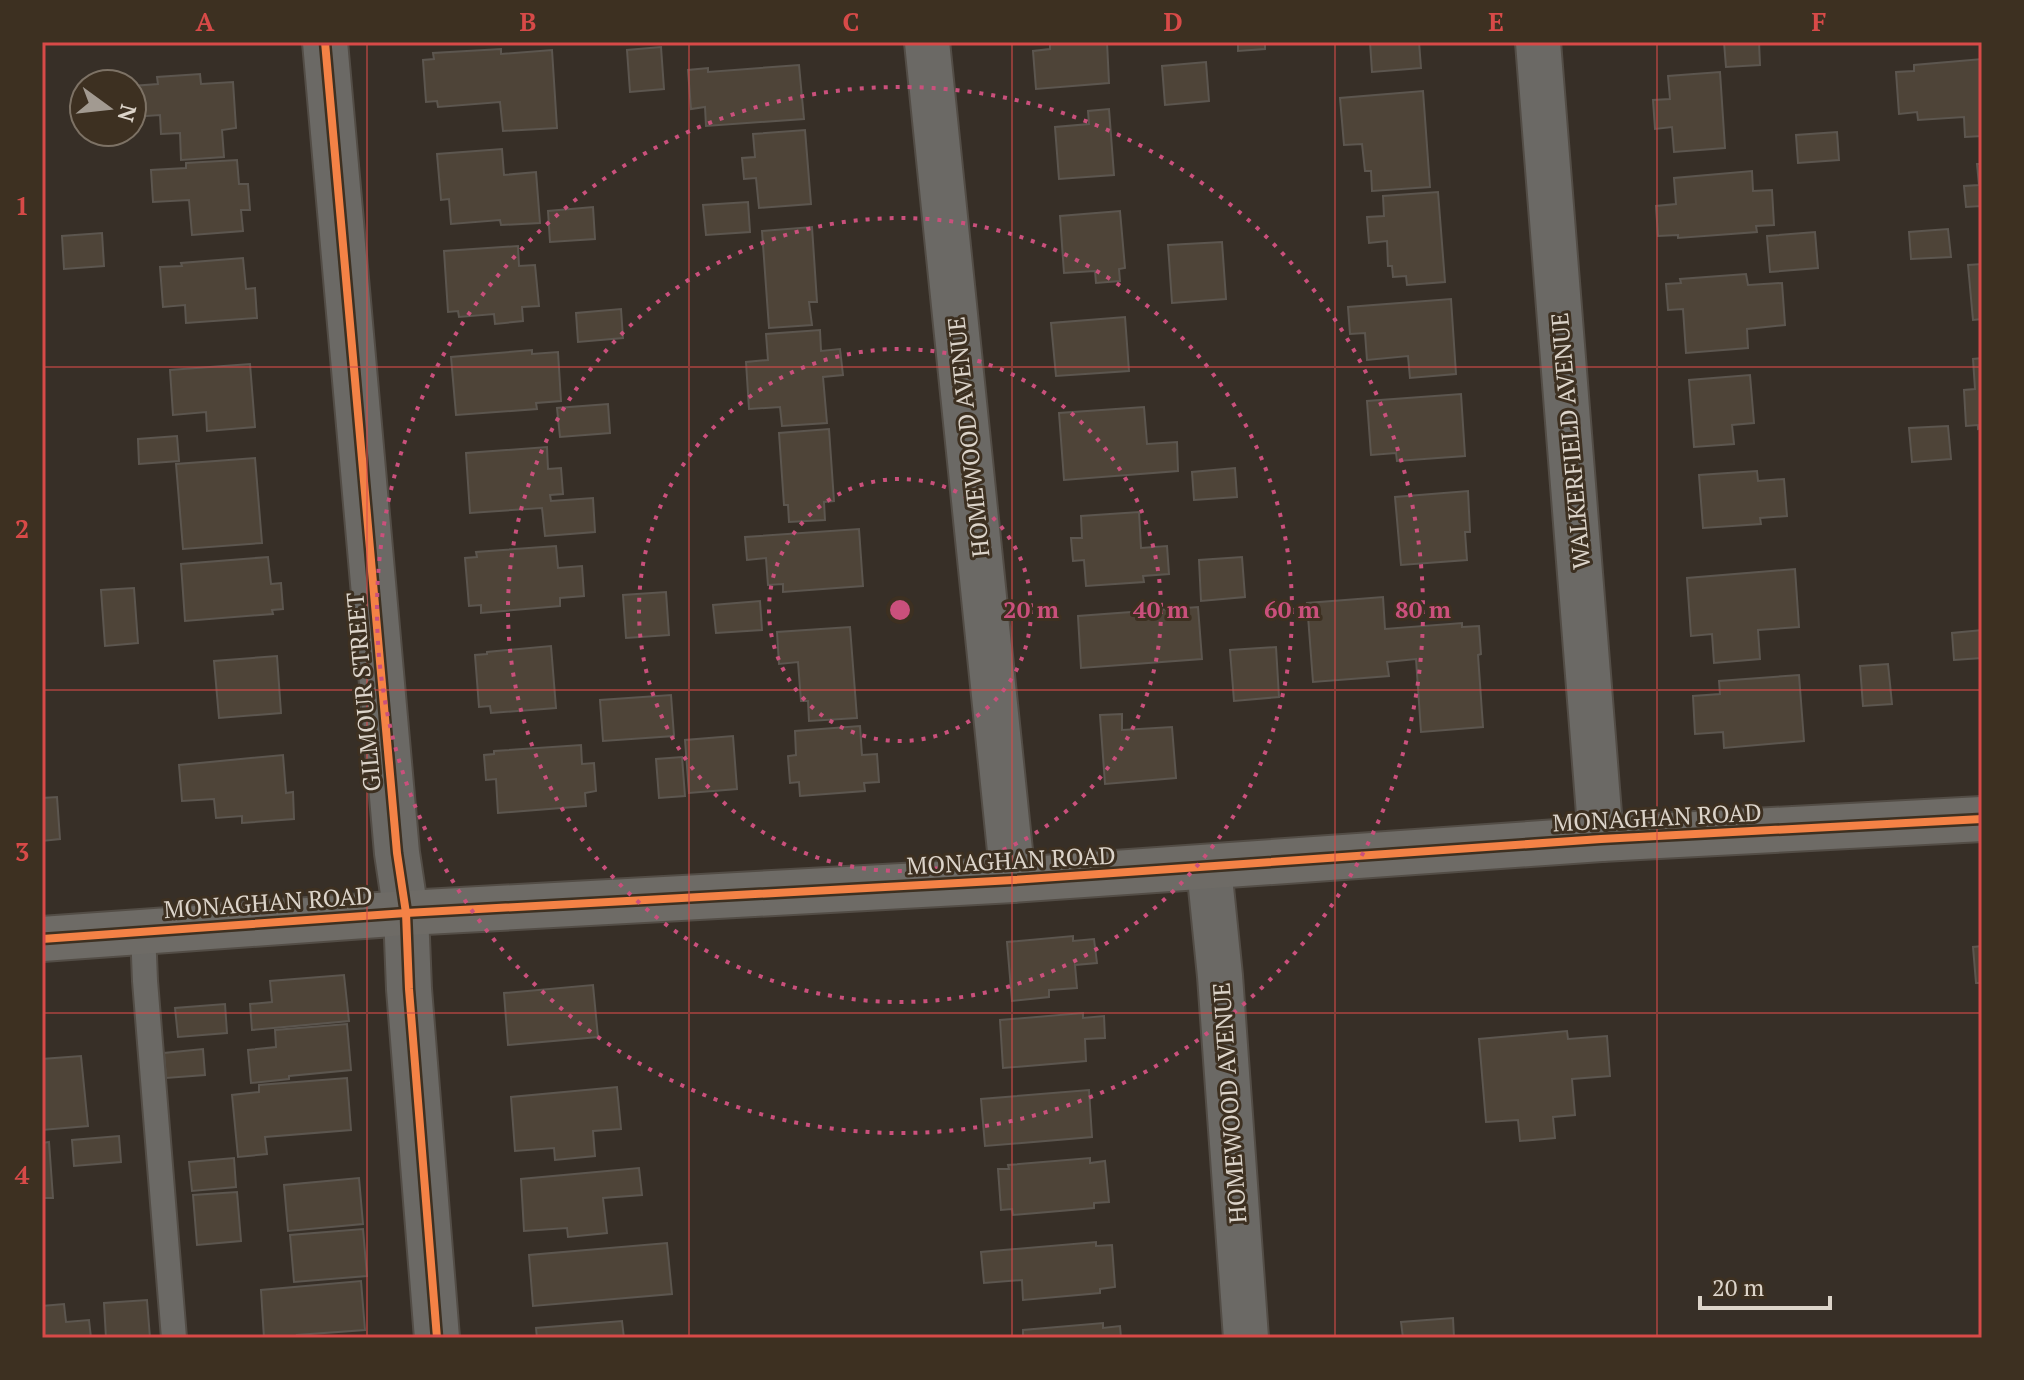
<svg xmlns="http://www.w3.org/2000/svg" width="2024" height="1380" viewBox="0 0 2024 1380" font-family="'PT Serif',serif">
  <rect width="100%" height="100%" fill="#372f27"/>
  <g fill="#4e4438" stroke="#5c564f" stroke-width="2">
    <path d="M1050,42H1107L1109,83L1036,89L1033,51L1050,49Z"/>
    <path d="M1238,42H1265V49L1238,51Z"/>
    <path d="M1370,42H1419L1421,68L1372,72Z"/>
    <path d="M1724,42H1759L1760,65L1726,67Z"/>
    <path d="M661,47L664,89L630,92L627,50Z"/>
    <path d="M501,49V54L552,50L557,128L503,131L500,102L438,107L437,101L426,102L423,60L434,59L433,53Z"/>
    <path d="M1982,59V136L1965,137L1964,117L1918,120L1917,112L1899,114L1896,72L1914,71V65Z"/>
    <path d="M1206,62L1209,101L1165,105L1162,66Z"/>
    <path d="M799,65L804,119L706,126L705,107L691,109L688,70L708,68V72Z"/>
    <path d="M1720,72L1725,148L1674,152L1672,127L1655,129L1653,100L1670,99L1668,76Z"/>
    <path d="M200,74L201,84L233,82L236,128L222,130L224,157L181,160L180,133L161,134L160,115L132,117V86L158,84L157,77Z"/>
    <path d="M1423,91L1430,187L1372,191L1371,171H1365L1362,144L1344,145L1340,98Z"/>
    <path d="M1109,109L1114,175L1059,179L1055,127L1089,124L1088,111Z"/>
    <path d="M805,130L811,204L759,208L756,178L744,179L742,158L755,157L753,134Z"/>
    <path d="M1837,132L1839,160L1798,163L1796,135Z"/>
    <path d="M502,149L504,175L536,172L540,223L501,225L500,220L451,224L449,199L441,200L437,154Z"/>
    <path d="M237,160L239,184H248L250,210H241L243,231L192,235L189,200L153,202L151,170L186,168V163Z"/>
    <path d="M1977,164H1982V222L1981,206L1966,207L1964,186L1979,185Z"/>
    <path d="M1752,171L1753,191L1772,190L1774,225L1756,226L1757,232L1678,238V235L1658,236L1656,206L1676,204L1674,178Z"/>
    <path d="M1438,192L1445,282L1407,285L1406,276L1393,277L1392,266H1388L1387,241L1369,243L1367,217L1384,216L1383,196Z"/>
    <path d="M748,202L750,232L706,235L703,205Z"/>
    <path d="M593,207L595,239L550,242L548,211Z"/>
    <path d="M1120,211L1125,268L1119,269L1120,281L1096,283L1095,271L1064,273L1060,216Z"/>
    <path d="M812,227L817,302H809L812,325L769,328L762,231Z"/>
    <path d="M1948,229L1951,257L1911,259L1909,232Z"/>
    <path d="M1815,232L1818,268L1770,272L1767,236Z"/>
    <path d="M102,233L104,266L64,269L62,236Z"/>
    <path d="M1222,242L1226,299L1172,303L1168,245Z"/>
    <path d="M518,246L519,266L535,265L539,306L522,307L523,321L495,324L494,314L459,317L458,311L448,312L444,251Z"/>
    <path d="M243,258L246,289L255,288L257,318L186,323L185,305L163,307L160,267L182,266L181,263Z"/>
    <path d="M1982,264V319L1973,320L1968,265Z"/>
    <path d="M1746,274L1748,285L1782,283L1785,325L1747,329L1748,348L1686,353L1683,309L1668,310L1666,284L1681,283L1680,279Z"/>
    <path d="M1451,299L1456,374L1410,378L1408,356L1367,360L1365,333L1350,334L1348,307Z"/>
    <path d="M621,309L623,338L578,342L576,313Z"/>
    <path d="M1125,317L1129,371L1056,376L1051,323Z"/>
    <path d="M820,330L821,351L840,349L843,375L823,377L827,423L782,426L780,407L749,409L746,362L768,360L766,334Z"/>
    <path d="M532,350V354L558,352L561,401L536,403L537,409L456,415L451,357Z"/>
    <path d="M1982,358V428L1978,429V425L1966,426L1964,390L1975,389L1973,359Z"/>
    <path d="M250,364L255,427L207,431L206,412L173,415L170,370Z"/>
    <path d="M1750,375L1754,423L1732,425L1734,444L1694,447L1689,380Z"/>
    <path d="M1461,394L1465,456L1397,461L1396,453L1371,455L1367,401Z"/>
    <path d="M608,404L610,433L560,437L557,408Z"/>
    <path d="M1144,407L1147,444L1177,442L1178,471L1064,480L1059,413Z"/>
    <path d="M1948,426L1951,459L1912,462L1909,428Z"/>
    <path d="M829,429L834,501L824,502L825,520L789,522L788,505H784L779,433Z"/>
    <path d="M177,436L179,461L139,464L138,439Z"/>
    <path d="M547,447L548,469L561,468L563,494L550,495L551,501L593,498L595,532L545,536L542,508L470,513L466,453Z"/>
    <path d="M255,458L262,543L183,549L176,464Z"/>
    <path d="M1235,468L1237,497L1194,500L1192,472Z"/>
    <path d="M1757,471L1758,481L1784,479L1787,516L1760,518L1761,524L1703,528L1699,475Z"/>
    <path d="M1468,491L1470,532H1465L1467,560L1401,565L1395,497Z"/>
    <path d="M1139,512L1141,548L1167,546L1169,574L1143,576L1144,582L1086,586L1084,560L1073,561L1071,538H1082L1081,516Z"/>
    <path d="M859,529L863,586L783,592V584L768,585L766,558L747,560L745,537Z"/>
    <path d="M556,546L558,568L582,566L584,596L560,598V606L481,613V605L469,606L465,558L477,557L476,552Z"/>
    <path d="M268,557L271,584L281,583L283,609L272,610L273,614L185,621L181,564Z"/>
    <path d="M1242,557L1245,597L1201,601L1199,560Z"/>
    <path d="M1795,569L1799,627L1758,630L1760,659L1714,663L1712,634L1691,636L1687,578Z"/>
    <path d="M134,588L138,643L105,646L101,590Z"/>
    <path d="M666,592L669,635L626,638L623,595Z"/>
    <path d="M1383,597L1385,629L1462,623V627L1479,626L1481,654L1478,655L1483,727L1421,732L1416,659L1387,662L1389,676L1313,682L1307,603Z"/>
    <path d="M760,601L762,630L716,633L713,605Z"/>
    <path d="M1198,607L1202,659L1081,668L1078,616Z"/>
    <path d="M850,627L857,718L809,721L808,701H801L798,662L779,664L777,632Z"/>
    <path d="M1982,630V658L1954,660L1952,633Z"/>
    <path d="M551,646L556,708L491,713L490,706L479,707L475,655L487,654V652Z"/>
    <path d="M1276,647L1279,697L1234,701L1230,650Z"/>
    <path d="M277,656L281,713L219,718L214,661Z"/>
    <path d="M1888,664L1892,704L1863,706L1860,666Z"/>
    <path d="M1799,675L1804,741L1724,748L1723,732L1695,734L1693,696L1720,694L1719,681Z"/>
    <path d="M671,695L674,736L603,741L600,700Z"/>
    <path d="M1122,714V730L1172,727L1176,778L1105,784L1100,715Z"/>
    <path d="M860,726L862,755L877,754L879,782L864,783L865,791L800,796L799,782L790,783L788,756L796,755L795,731Z"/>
    <path d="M733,736L737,789L689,793L685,740Z"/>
    <path d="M581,745L582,764L594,763L596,791L585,793L586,806L498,813L496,779L486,780L484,755L494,754V751Z"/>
    <path d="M283,755L286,793L293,792L294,819L242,823V816L216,818L214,799L182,801L179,765Z"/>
    <path d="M682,757L685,796L659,798L656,759Z"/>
    <path d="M57,797L60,839L42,841V798Z"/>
    <path d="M1073,936V941L1094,939L1097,963L1075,965L1077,988L1049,990V997L1012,1001L1007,942Z"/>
    <path d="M1982,946V983H1976L1973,947Z"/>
    <path d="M344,975L349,1021L252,1030L250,1004L272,1002L270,981Z"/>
    <path d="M593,985L598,1037L508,1045L504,993Z"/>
    <path d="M225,1004L227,1033L178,1037L175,1008Z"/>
    <path d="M1083,1013V1018L1104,1016L1105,1038L1085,1039L1086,1061L1003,1068L1000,1020Z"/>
    <path d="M347,1024L351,1070L289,1076V1079L251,1083L248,1050L276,1047L275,1030Z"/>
    <path d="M1567,1031L1568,1039L1607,1036L1610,1076L1572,1079L1575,1115L1553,1117L1555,1138L1520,1141L1518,1120L1486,1122L1479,1039Z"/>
    <path d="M203,1049L205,1075L166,1078L164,1053Z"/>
    <path d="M81,1056L88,1126L42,1130V1059Z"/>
    <path d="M347,1078L351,1130L265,1137L267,1154L238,1157L232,1095L259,1092V1085Z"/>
    <path d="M617,1087L621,1129L593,1131L595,1156L555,1160L554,1148L515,1151L511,1097Z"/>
    <path d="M1089,1090L1092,1137L985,1146L981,1099Z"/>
    <path d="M119,1136L121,1162L74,1166L72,1140Z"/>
    <path d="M49,1142L53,1198H42V1143Z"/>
    <path d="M234,1158L236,1187L192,1191L189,1162Z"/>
    <path d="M1090,1158V1163L1105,1161L1109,1202L1094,1203V1208L1013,1215L1012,1209L1001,1210L998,1169H1009L1008,1165Z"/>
    <path d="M639,1168L642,1195L603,1198L607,1233L568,1237L567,1228L524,1231L521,1179Z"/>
    <path d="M359,1178L363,1224L288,1231L284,1185Z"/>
    <path d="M237,1192L241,1241L197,1245L193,1195Z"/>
    <path d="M363,1229L367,1276L294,1282L290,1235Z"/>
    <path d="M1096,1242V1246L1112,1245L1115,1287L1100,1289V1293L1023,1300L1022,1280L984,1283L981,1252Z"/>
    <path d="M667,1243L672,1294L533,1306L529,1255Z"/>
    <path d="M361,1281L365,1330L297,1335L298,1338H264L261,1290Z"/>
    <path d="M147,1300L150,1338H106L104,1303Z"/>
    <path d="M64,1304L66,1322L89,1320L91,1338H42V1306Z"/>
    <path d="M1453,1318L1454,1338H1403L1401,1322Z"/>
    <path d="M622,1321L624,1338H537L536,1328Z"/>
    <path d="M1103,1323V1328L1120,1326L1121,1338H1023V1330Z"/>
  </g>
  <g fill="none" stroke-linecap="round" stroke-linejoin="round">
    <defs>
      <path id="lane" d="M143,931L145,981L174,1338"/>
      <g id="street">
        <path d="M325,42L397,853L406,913L409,989L437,1338"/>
        <path d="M927,42L1013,880"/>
        <path d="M1538,42L1601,839"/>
        <path d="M1209,868L1220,976L1246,1338"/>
      </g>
      <path id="secondary" d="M42,939L406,913L1013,880L1601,839L1982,819"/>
    </defs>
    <use href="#lane" stroke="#534d46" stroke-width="28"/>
    <use href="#street" stroke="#534d46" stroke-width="48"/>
    <use href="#secondary" stroke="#534d46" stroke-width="48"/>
    <use href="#lane" stroke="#6b6965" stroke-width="24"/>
    <use href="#street" stroke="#6b6965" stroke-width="44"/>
    <use href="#secondary" stroke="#6e6b66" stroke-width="44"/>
    <defs>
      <g id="cycleway">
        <path d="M325,42L397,853L406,913L409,989L437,1338"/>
        <path d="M42,939L406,913L1013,880L1601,839L1982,819"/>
      </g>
    </defs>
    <use href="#cycleway" stroke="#3d3021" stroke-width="13"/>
    <use href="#cycleway" stroke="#f48246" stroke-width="8"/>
  </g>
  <path fill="none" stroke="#d74a48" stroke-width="2" stroke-opacity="0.55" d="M367,42V1338M689,42V1338M1012,42V1338M1335,42V1338M1657,42V1338M42,367H1982M42,690H1982M42,1013H1982"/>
  <g fill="none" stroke="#ca507c" stroke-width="4" stroke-dasharray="4 8">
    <circle cx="900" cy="610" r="131"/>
    <circle cx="900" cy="610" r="261"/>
    <circle cx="900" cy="610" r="392"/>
    <circle cx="900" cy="610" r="523"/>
  </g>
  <g text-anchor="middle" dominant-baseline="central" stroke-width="6" stroke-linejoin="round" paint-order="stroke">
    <g font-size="24" fill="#dcd4ca" stroke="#3d3021">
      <text transform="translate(968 437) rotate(-96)">HOMEWOOD AVENUE</text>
      <text transform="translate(1570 441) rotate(-95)">WALKERFIELD AVENUE</text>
      <text transform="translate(363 692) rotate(-95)">GILMOUR STREET</text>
      <text transform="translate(1657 817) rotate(-3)">MONAGHAN ROAD</text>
      <text transform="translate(1011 860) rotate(-3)">MONAGHAN ROAD</text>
      <text transform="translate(268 902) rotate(-4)">MONAGHAN ROAD</text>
      <text transform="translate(1229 1103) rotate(-94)">HOMEWOOD AVENUE</text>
    </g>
  </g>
  <circle cx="900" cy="610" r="12" fill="#ca507c" stroke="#3d3021" stroke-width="4"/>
  <g font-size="24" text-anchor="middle" font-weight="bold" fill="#ca507c" stroke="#3d3021" stroke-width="6" stroke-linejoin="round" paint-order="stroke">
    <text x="1031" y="618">20 m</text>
    <text x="1161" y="618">40 m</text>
    <text x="1292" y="618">60 m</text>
    <text x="1423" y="618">80 m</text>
  </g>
  <rect width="2024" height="1380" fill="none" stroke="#3d3021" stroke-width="88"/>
  <g transform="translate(108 108) rotate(105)"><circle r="38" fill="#3d3021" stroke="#7d7265" stroke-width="2"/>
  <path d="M0-6L14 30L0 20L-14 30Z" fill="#a29a91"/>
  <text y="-12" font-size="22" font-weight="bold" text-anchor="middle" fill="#dcd4ca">N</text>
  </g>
  <path d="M1700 1296v12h130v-12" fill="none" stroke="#dcd4ca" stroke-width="4"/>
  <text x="1712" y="1296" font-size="24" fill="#dcd4ca" stroke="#3d3021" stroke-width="6" paint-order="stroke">20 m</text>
  <rect x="44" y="44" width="1936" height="1292" fill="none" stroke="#d74a48" stroke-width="3"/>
  <g font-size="26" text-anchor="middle" font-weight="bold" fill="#d74a48">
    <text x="205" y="31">A</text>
    <text x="528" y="31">B</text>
    <text x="851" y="31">C</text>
    <text x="1173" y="31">D</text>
    <text x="1496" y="31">E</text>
    <text x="1819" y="31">F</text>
    <text x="22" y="215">1</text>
    <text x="22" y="538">2</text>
    <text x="22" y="861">3</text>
    <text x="22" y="1184">4</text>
  </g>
</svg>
